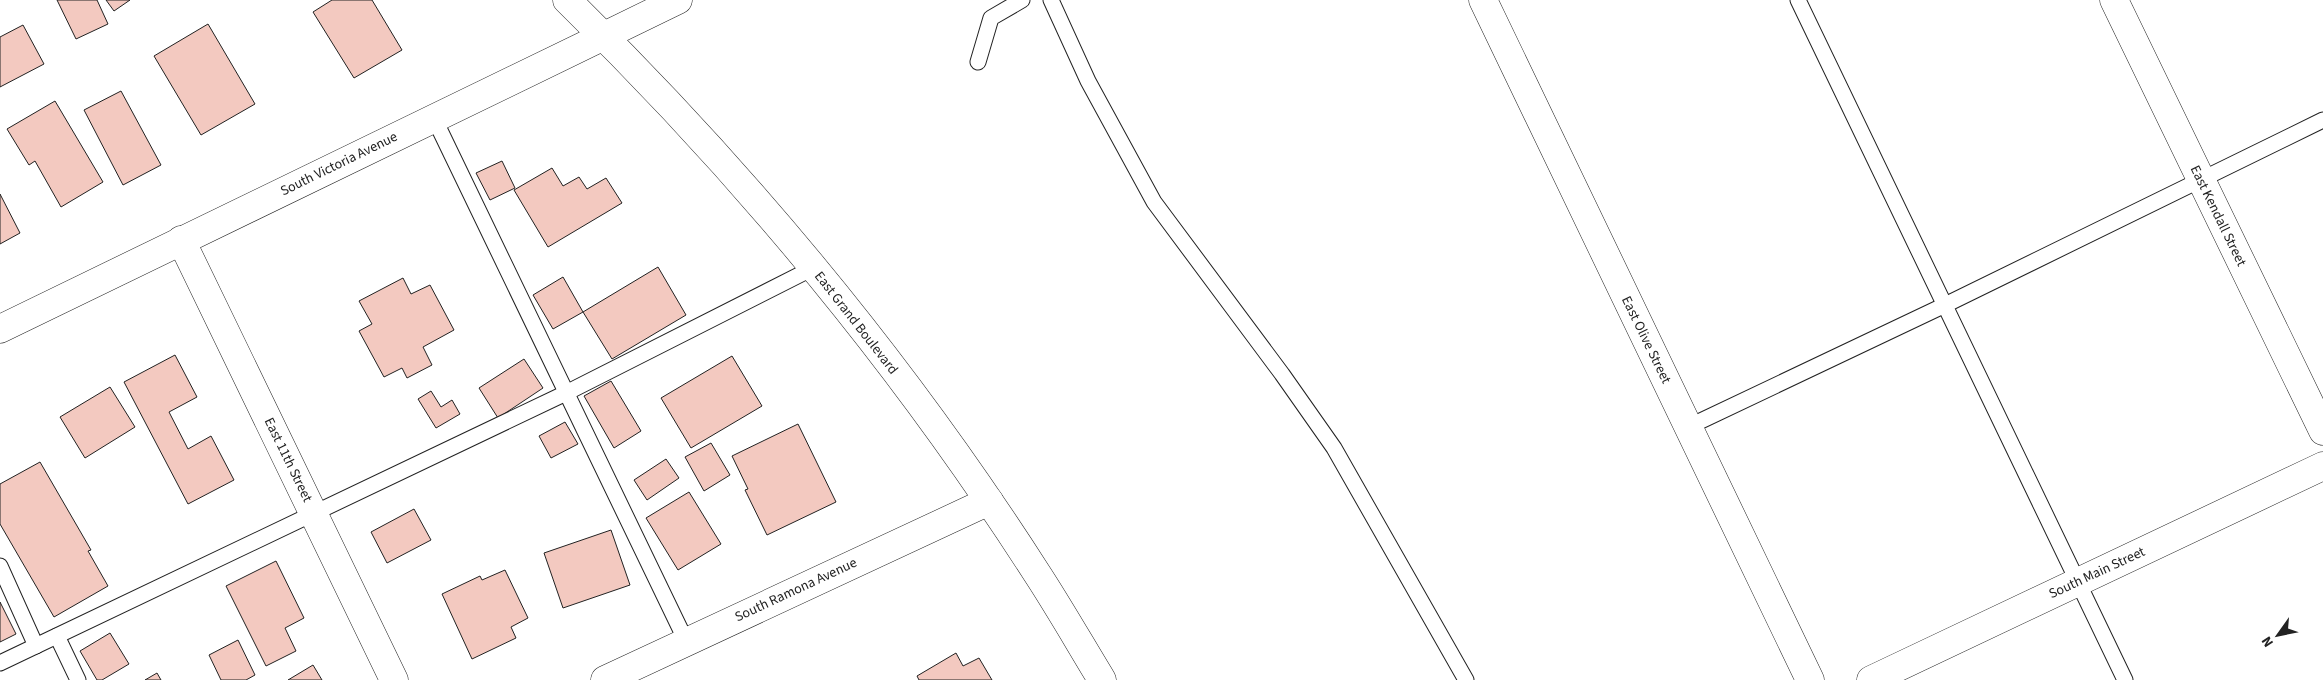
<svg xmlns="http://www.w3.org/2000/svg" width="2323" height="680" viewBox="0 0 2323 680" font-family="'Source Sans 3',sans-serif">
  <rect width="100%" height="100%" fill="#fff"/>
  <g fill="#f3c9c0" stroke="#222">
    <path d="M57,0H97L108,24L76,39Z"/>
    <path d="M106,0H130L114,11Z"/>
    <path d="M332,0H372L402,50L354,78L313,12Z"/>
    <path d="M208,24L255,104L201,135L154,56Z"/>
    <path d="M23,25L44,64L0,87V37Z"/>
    <path d="M121,91L161,165L123,185L84,110Z"/>
    <path d="M55,101L103,182L61,207L35,161L29,165L7,129Z"/>
    <path d="M502,161L515,188L490,200L476,173Z"/>
    <path d="M552,168L563,186L579,177L587,189L606,178L622,203L548,247L514,190Z"/>
    <path d="M0,194L20,233L0,244Z"/>
    <path d="M658,267L686,315L612,359L583,312Z"/>
    <path d="M563,277L583,312L553,329L533,295Z"/>
    <path d="M403,278L411,294L430,285L454,330L423,347L432,365L407,378L402,368L384,377L359,331L372,324L359,301Z"/>
    <path d="M175,355L197,397L169,412L188,449L211,436L234,480L188,504L124,382Z"/>
    <path d="M732,356L762,406L691,448L661,398Z"/>
    <path d="M524,359L543,388L498,418L479,388Z"/>
    <path d="M611,381L641,431L614,448L584,396Z"/>
    <path d="M110,387L135,427L85,458L60,417Z"/>
    <path d="M431,391L441,407L452,400L460,414L436,428L418,399Z"/>
    <path d="M565,422L578,444L551,458L539,436Z"/>
    <path d="M798,424L836,502L767,535L745,490L748,489L732,456Z"/>
    <path d="M711,443L730,475L704,491L685,457Z"/>
    <path d="M666,459L679,478L647,500L634,480Z"/>
    <path d="M40,462L91,550L88,551L108,586L54,617L0,524V484Z"/>
    <path d="M689,492L721,544L678,570L646,518Z"/>
    <path d="M414,509L431,540L387,563L371,532Z"/>
    <path d="M611,530L630,585L563,608L544,553Z"/>
    <path d="M276,561L304,618L285,628L296,651L266,666L226,586Z"/>
    <path d="M505,570L528,618L511,627L516,638L472,659L442,594L480,576L482,580Z"/>
    <path d="M0,602L16,634L0,642Z"/>
    <path d="M110,633L129,664L102,680H97L80,651Z"/>
    <path d="M238,640L255,675L246,680H221L209,655Z"/>
    <path d="M956,653L963,666L979,658L992,680H919L917,676Z"/>
    <path d="M313,665L322,680H288Z"/>
    <path d="M157,673L161,680H145Z"/>
  </g>
  <g fill="none" stroke-linecap="round" stroke-linejoin="round">
    <defs>
      <g id="service">
        <path d="M1051,0L1088,81L1154,202L1282,374L1334,448L1466,680"/>
        <path d="M1798,0L2125,680"/>
        <path d="M978,62L991,18L1022,0"/>
        <path d="M434,118L686,641"/>
        <path d="M1688,427L1945,305L2323,120"/>
        <path d="M0,566L36,646"/>
        <path d="M57,636L78,680"/>
        <path d="M0,663L566,393L813,268"/>
      </g>
      <g id="minor">
        <path d="M2114,0L2323,431"/>
        <path d="M604,36L678,0"/>
        <path d="M181,240L394,680"/>
        <path d="M605,680L989,501"/>
      </g>
      <g id="tertiary">
        <path d="M1483,0L1810,680"/>
        <path d="M0,329L604,36"/>
      </g>
      <path id="secondary" d="M1871,680L2323,466"/>
      <path id="primary" d="M567,0C743,172 903,365 1036,572C1059,607 1080,644 1102,680"/>
    </defs>
    <use href="#service" stroke="#222" stroke-width="17"/>
    <use href="#minor" stroke="#222" stroke-width="29"/>
    <use href="#tertiary" stroke="#222" stroke-width="29"/>
    <use href="#secondary" stroke="#222" stroke-width="29"/>
    <use href="#primary" stroke="#222" stroke-width="29"/>
    <use href="#service" stroke="#fff" stroke-width="15"/>
    <use href="#minor" stroke="#fff" stroke-width="28"/>
    <use href="#tertiary" stroke="#fff" stroke-width="28"/>
    <use href="#secondary" stroke="#fff" stroke-width="28"/>
    <use href="#primary" stroke="#fff" stroke-width="28"/>
  </g>
  <g text-anchor="middle" dominant-baseline="central" stroke-width="4" stroke-linejoin="round" paint-order="stroke">
    <g font-size="14" fill="#222" stroke="#fff">
      <text transform="translate(339 164) rotate(-26)">South Victoria Avenue</text>
      <text transform="translate(2218 216) rotate(64)">East Kendall Street</text>
      <text transform="translate(856 323) rotate(52)">East Grand Boulevard</text>
      <text transform="translate(1646 340) rotate(64)">East Olive Street</text>
      <text transform="translate(288 460) rotate(64)">East 11th Street</text>
      <text transform="translate(2097 573) rotate(-25)">South Main Street</text>
      <text transform="translate(796 590) rotate(-25)">South Ramona Avenue</text>
    </g>
  </g>
  <g transform="translate(2278 635) rotate(237)" stroke="#ffffff" stroke-width="4" paint-order="stroke">
  <path d="M0-4L9 19L0 12L-9 19Z" fill="#222222"/>
  <text y="-8" font-size="14" font-weight="bold" text-anchor="middle" fill="#222222">N</text>
  </g>
</svg>
